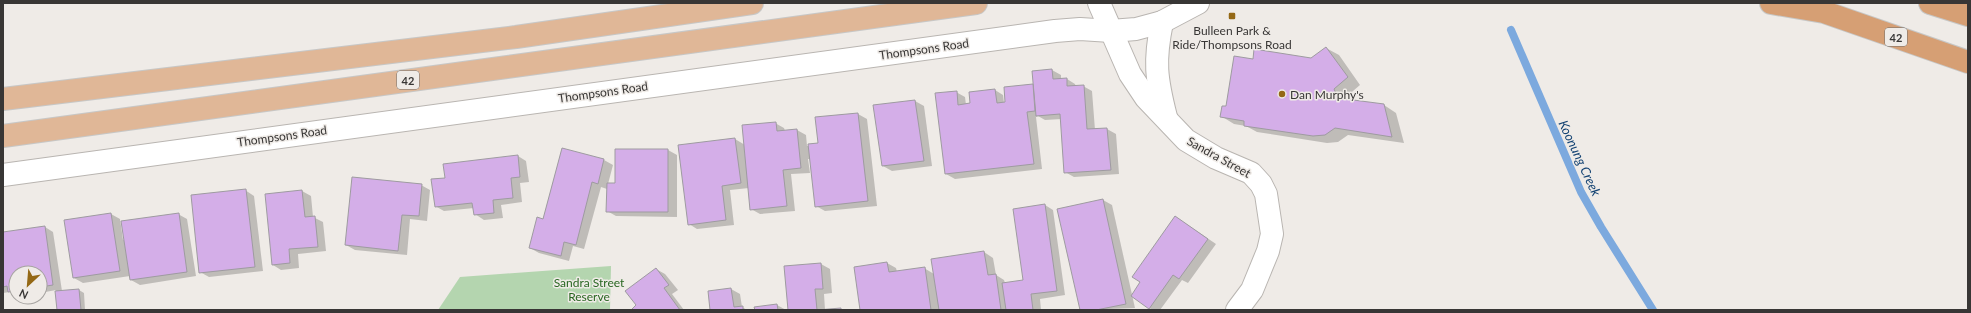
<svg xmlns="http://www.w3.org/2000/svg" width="1971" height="313" viewBox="0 0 1971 313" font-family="Lato,sans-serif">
  <rect width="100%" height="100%" fill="#efebe7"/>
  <path fill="#b4d5af" d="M611,266L610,310H438L460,277Z"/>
  <g fill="#0003">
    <path d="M1326,48L1339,55L1360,85L1346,97L1347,100L1384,105L1396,113L1404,143L1348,135L1338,142L1327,143L1257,132L1246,126L1234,124L1221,116L1254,60L1311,59Z"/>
    <path d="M1052,70L1061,75V79H1067L1075,84L1076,87L1083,86L1092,91L1095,130L1107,129L1116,134L1119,174L1074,177L1065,172L1062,119L1045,120L1038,116L1036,117L1042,169L955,179L946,174L956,92L965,97L966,105L971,104L995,90L1003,95L1004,103H1007L1005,88L1034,85Z"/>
    <path d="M915,101L924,106L932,166L892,171L883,166L875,106Z"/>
    <path d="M858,114L867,119L877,206L825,211L816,206L810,159H808L810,173L791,174L795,211L760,214L751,209L749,188L730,190L734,225L697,229L689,224L735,139L745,145L775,123L784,128L785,131L797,130L806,135L807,146L819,144Z"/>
    <path d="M562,149L604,160L613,165L608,184H616V150H668L677,155V217L616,216L607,211V189L601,187L584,249L573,246L569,261L539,253L530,248L543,220Z"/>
    <path d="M518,156L526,161L529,182L520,183L522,202L501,205L503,218L484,220L475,214L474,208L444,211L435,206L446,178Z"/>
    <path d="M421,185L430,190L427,221L410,219L407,255L355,250L346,245Z"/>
    <path d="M245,190L254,196L263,271L209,277L200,272Z"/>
    <path d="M302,191L311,196L313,217L323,222L326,251L298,254L299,268L281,270L273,265Z"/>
    <path d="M1103,200L1112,205L1135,308L1081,310L1059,210Z"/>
    <path d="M1045,205L1053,210L1065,295L1040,299L1041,310H861L887,263L896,268L897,272L924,268L934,274L932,260L984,252L993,258L996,275L1004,280L1005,283L1024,281Z"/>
    <path d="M111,214L120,219L123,240L178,214L187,219L196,276L140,285L131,280L130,276L83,283L74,278Z"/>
    <path d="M1176,217L1216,244L1188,283L1182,280L1160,310H1153L1149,308L1141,282Z"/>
    <path d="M45,227L53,232L62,291L79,290L84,293L85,310H58L56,290L40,293V273H16V295L10,292L3,293V233Z"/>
    <path d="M821,264L830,269L832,293L824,294L825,310H789Z"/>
    <path d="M656,269L665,274L678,290L672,294L684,310H632L638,306Z"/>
    <path d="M731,289L740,294L742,307L747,310H711Z"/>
    <path d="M777,305L786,310H756Z"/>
  </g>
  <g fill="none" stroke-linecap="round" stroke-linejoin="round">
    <path stroke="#7ca9de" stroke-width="8" d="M1511,30L1581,192L1601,227L1653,310"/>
  </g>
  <g fill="#d4aee8" stroke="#9e9ba0">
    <path d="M1326,47L1348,77L1334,89L1338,98L1384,104L1392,137L1335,128L1325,135L1313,136L1244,126V121L1220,117L1222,106H1226L1234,56L1253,59L1254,49L1311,58Z"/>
    <path d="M1052,69L1053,79L1067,78V86L1084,85L1087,129L1107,128L1111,170L1064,173L1060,114L1036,116L1032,71Z"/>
    <path d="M1033,84L1035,111L1027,112L1034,164L945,174L935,93L957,91L958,105L970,103L969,92L995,89L997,103L1005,102L1004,87Z"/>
    <path d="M915,100L924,161L882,166L873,105Z"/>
    <path d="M858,113L868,201L815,207L808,144L818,143L815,117Z"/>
    <path d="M776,122L777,131L797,129L801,168L783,170L787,206L750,210L742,125Z"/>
    <path d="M735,138L741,183L722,186L726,220L688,225L678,145Z"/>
    <path d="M562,148L604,159L598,184L592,182L576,245L564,242L561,256L529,248L537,217L543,219Z"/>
    <path d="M615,149H668V212H606L607,183H615Z"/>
    <path d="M518,155L520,177L511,178L513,198L493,200L494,213L474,215L472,203L435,207L431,179L445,178L443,164Z"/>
    <path d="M352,177L422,184L419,216L402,215L398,251L345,245Z"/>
    <path d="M246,189L255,267L199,273L191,195Z"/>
    <path d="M302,190L305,217L315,216L318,247L289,249L290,263L272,265L265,194Z"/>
    <path d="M1103,199L1126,304L1096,310H1080L1057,209Z"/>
    <path d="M1045,204L1057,291L1031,294L1033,310H1006L1002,283L1023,280L1013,209Z"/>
    <path d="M111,213L120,271L73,278L64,220Z"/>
    <path d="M179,213L187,272L130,280L121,221Z"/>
    <path d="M1175,216L1208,239L1179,279L1173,275L1149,309L1131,296L1140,282L1132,277Z"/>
    <path d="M45,226L53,285L40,287V273H16V291L8,292L7,286L3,287V232Z"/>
    <path d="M984,251L988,275L996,274L1001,310H939L931,259Z"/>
    <path d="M887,262L889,272L925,267L931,310H860L854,267Z"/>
    <path d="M821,263L823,289H815L817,310L841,308V310H788L784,266Z"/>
    <path d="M656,268L669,285L664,288L680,310H631L636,305L625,291Z"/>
    <path d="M731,288L734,307L743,306V310H710L708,291Z"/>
    <path d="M79,289L81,310H57L55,291Z"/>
    <path d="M777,304L778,310H755L754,307Z"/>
  </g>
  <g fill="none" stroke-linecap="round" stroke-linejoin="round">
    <defs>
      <g id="minor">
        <path d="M1099,3L1130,74L1146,98L1186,140L1216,158L1251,173L1261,184L1266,194L1272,234L1268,251L1252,290L1237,310"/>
        <path d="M1162,22C1154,61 1156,78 1166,117"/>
        <path d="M3,175L1055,31L1080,29L1111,31L1136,29L1162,22L1198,3"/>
      </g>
      <g id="primary">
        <path d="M3,99L516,37L752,3"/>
        <path d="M3,136L976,3"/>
      </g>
      <g id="trunk">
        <path d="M1771,3L1824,12L1968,62"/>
        <path d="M1930,3L1968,15"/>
      </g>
    </defs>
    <use href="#minor" stroke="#b9b5b1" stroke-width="24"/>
    <use href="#primary" stroke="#c7c7c6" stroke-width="24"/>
    <use href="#trunk" stroke="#c7c7c6" stroke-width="24"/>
    <use href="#minor" stroke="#fff" stroke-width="22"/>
    <use href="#primary" stroke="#e0b797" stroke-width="22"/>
    <use href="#trunk" stroke="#d69f74" stroke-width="22"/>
  </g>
  <g fill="#946815" stroke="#efebe7" stroke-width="1.5">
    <rect x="1228" y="12" width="8" height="8" rx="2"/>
    <circle cx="1282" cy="94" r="4"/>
  </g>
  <g text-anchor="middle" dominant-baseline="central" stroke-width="3" stroke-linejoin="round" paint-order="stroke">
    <g fill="#efebe7" stroke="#6f6c6a" stroke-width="1">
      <rect x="1885" y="28" width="22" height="18" rx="3"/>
      <rect x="397" y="71" width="22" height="18" rx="3"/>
    </g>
    <g font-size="11" font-weight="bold" fill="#383635">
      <text x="1896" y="37">42</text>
      <text x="408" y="80">42</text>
    </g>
    <g font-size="12" fill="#383635" stroke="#efebe7">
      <text x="1232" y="30">Bulleen Park &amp;<tspan x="1232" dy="14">Ride/Thompsons Road</tspan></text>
      <text x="1290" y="94" text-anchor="start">Dan Murphy's</text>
    </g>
    <g font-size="12" fill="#383635" stroke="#efebe7">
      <text transform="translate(924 49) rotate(-8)">Thompsons Road</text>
      <text transform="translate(603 92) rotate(-8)">Thompsons Road</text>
      <text transform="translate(282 136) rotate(-8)">Thompsons Road</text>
      <text transform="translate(1219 157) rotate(29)">Sandra Street</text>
    </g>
    <g font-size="12" fill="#296722" stroke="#efebe7">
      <text x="589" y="282">Sandra Street<tspan x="589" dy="14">Reserve</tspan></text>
    </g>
    <g font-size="13" font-style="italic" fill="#144373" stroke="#efebe7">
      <text transform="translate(1580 158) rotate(65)">Koonung Creek</text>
    </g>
  </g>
  <rect width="1971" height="313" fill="none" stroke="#383635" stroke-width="8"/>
  <g transform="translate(28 285) rotate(206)"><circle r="19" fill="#efebe7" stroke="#a6a3a0"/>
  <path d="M0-3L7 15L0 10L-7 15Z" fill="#946815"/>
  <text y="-6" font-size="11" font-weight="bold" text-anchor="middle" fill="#383635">N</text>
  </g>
</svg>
